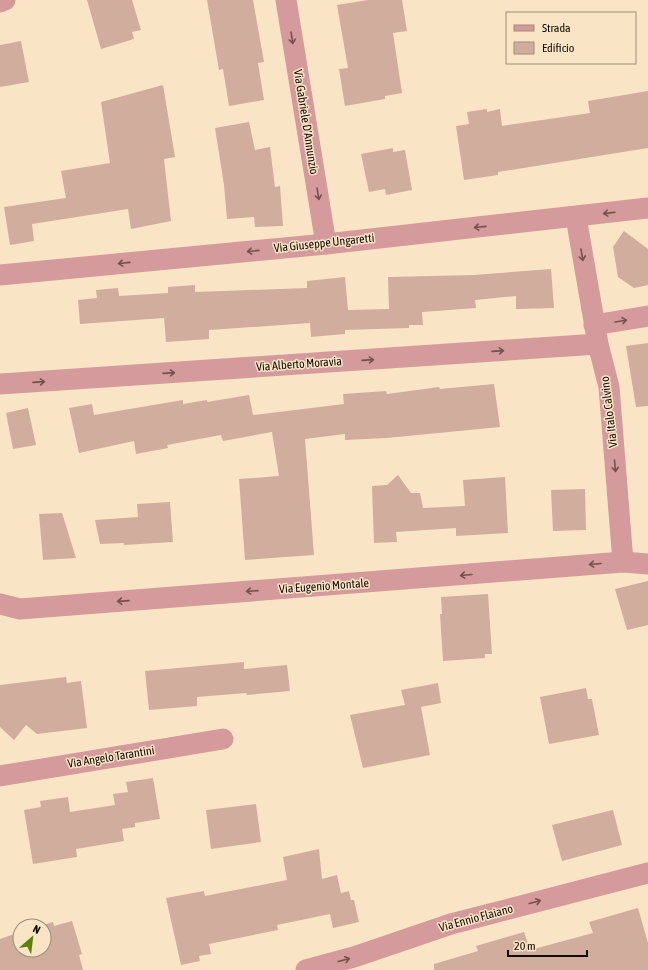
<svg xmlns="http://www.w3.org/2000/svg" width="648" height="970" viewBox="0 0 648 970" font-family="'Asap Condensed',sans-serif">
  <rect width="100%" height="100%" fill="#f9e5c6"/>
  <g fill="#d1ad9e">
    <path d="M87,0H132L141,30L132,32L134,39L101,49Z"/>
    <path d="M207,0H253L264,62L258,63L264,100L229,106L223,69L219,70Z"/>
    <path d="M368,0H402L407,31L393,33L402,93L385,96V99L345,106L339,69L348,68L337,5Z"/>
    <path d="M21,41L29,82L0,87V45Z"/>
    <path d="M163,85L175,157L164,159L171,221L131,229L128,209L32,224L34,241L10,245L4,207L66,198L61,171L110,163L101,102Z"/>
    <path d="M648,91V148L498,172V175L464,180L456,126L469,124L467,112L487,109V112L500,109L502,126L590,113L588,101Z"/>
    <path d="M249,122L255,150L270,147L275,187L280,186L283,226L255,227L254,217L227,219L224,185L215,128Z"/>
    <path d="M393,148V152L405,150L412,190L386,195L385,189L369,192L361,154Z"/>
    <path d="M624,231L648,249V285L634,288L618,277L613,247Z"/>
    <path d="M551,269L554,308L516,309V296L475,300L476,308L422,312L423,325H409V328L345,330V334L311,337L310,323L209,330V339L166,342L164,318L80,324L78,300L97,298L96,290L118,288L119,296L168,293V287L195,285V292L307,288V281L345,277L348,310L389,309L388,277L474,275Z"/>
    <path d="M648,343V406L636,407L626,346Z"/>
    <path d="M494,384L500,427L387,438L345,440V434L305,439L314,555L245,560L239,479L279,476L272,432L223,441L221,435L167,445L168,448L136,454L134,441L79,453L69,408L92,404L94,415L183,400V404L207,400V402L249,395L253,415L344,404L343,394L386,391L387,394L439,387L440,389Z"/>
    <path d="M28,408L36,445L13,449L6,413Z"/>
    <path d="M398,475L411,493H420L423,508L465,506L463,480L505,477L508,533L456,536V528L396,532L397,542L374,543L372,486L387,485Z"/>
    <path d="M585,489L586,530L553,531L551,490Z"/>
    <path d="M170,502L173,542L124,545V543L100,544L95,520L138,517L137,504Z"/>
    <path d="M62,513L76,558L43,560L39,514Z"/>
    <path d="M648,581V625L627,630L615,589Z"/>
    <path d="M488,594L492,654H485V658L443,661L440,614H442L441,597Z"/>
    <path d="M244,662V669L287,665L290,691L247,695L246,693L197,697V706L149,710L145,671Z"/>
    <path d="M66,677L67,683L81,681L87,728L37,734L26,725L14,740L0,727V685Z"/>
    <path d="M438,683L441,703L421,707L430,755L363,768L350,715L405,705L401,690Z"/>
    <path d="M586,688L588,699H592L599,735L549,744L540,697Z"/>
    <path d="M153,778L160,819L135,823V827L122,829L124,841L76,849L77,857L33,864L24,810L41,807L40,801L68,797L70,812L115,805L113,794L128,792L126,782Z"/>
    <path d="M256,804L261,842L211,849L206,810Z"/>
    <path d="M613,810L622,845L562,861L552,825Z"/>
    <path d="M319,849L322,879L337,875L341,893L349,891L351,900H354L359,922L333,928L330,914L277,925L278,930L209,944L211,954L199,956L200,961L181,965L166,898L204,891L205,896L287,880L283,857Z"/>
    <path d="M638,908L648,943V970H434V964L478,951L476,946L524,932L530,950L593,933L589,922Z"/>
    <path d="M72,921L82,954L79,955L83,970H0V939L20,932V950H44V926H40L53,922L54,926Z"/>
  </g>
  <g fill="none" stroke-linecap="round" stroke-linejoin="round">
    <g stroke="#d59a9b" stroke-width="21">
      <path d="M286,0L326,244"/>
      <path d="M0,2L5,0"/>
      <path d="M576,217L598,344L609,387L623,562"/>
      <path d="M0,275L326,244L648,208"/>
      <path d="M594,325L648,316"/>
      <path d="M0,384L598,344"/>
      <path d="M0,604L20,609L623,562L648,564"/>
      <path d="M0,776L223,739"/>
      <path d="M306,970L354,957L451,924L648,873"/>
    </g>
  </g>
  <defs><path id="oneway-shaft" d="M-6 0H5M1.5-3L5.5 0L1.5 3" fill="none" stroke-width="1.6" stroke-linecap="round" stroke-linejoin="round"/></defs>
  <g stroke="#74524f">
    <use href="#oneway-shaft" transform="translate(292 38) rotate(81)"/>
    <use href="#oneway-shaft" transform="translate(318 194) rotate(81)"/>
    <use href="#oneway-shaft" transform="translate(609 213) rotate(173)"/>
    <use href="#oneway-shaft" transform="translate(480 227) rotate(174)"/>
    <use href="#oneway-shaft" transform="translate(253 251) rotate(174)"/>
    <use href="#oneway-shaft" transform="translate(582 255) rotate(80)"/>
    <use href="#oneway-shaft" transform="translate(124 263) rotate(174)"/>
    <use href="#oneway-shaft" transform="translate(621 321) rotate(-9)"/>
    <use href="#oneway-shaft" transform="translate(498 351) rotate(-4)"/>
    <use href="#oneway-shaft" transform="translate(368 360) rotate(-4)"/>
    <use href="#oneway-shaft" transform="translate(169 373) rotate(-4)"/>
    <use href="#oneway-shaft" transform="translate(39 382) rotate(-4)"/>
    <use href="#oneway-shaft" transform="translate(615 466) rotate(85)"/>
    <use href="#oneway-shaft" transform="translate(595 564) rotate(175)"/>
    <use href="#oneway-shaft" transform="translate(466 575) rotate(175)"/>
    <use href="#oneway-shaft" transform="translate(252 591) rotate(176)"/>
    <use href="#oneway-shaft" transform="translate(123 601) rotate(176)"/>
    <use href="#oneway-shaft" transform="translate(535 902) rotate(-15)"/>
    <use href="#oneway-shaft" transform="translate(344 960) rotate(-15)"/>
  </g>
  <g text-anchor="middle" dominant-baseline="central" stroke-width="3" stroke-linejoin="round" paint-order="stroke">
    <g font-size="12" fill="#120b03" stroke="#f9e5c6">
      <text transform="translate(306 122) rotate(81)">Via Gabriele D'Annunzio</text>
      <text transform="translate(324 243) rotate(-6)">Via Giuseppe Ungaretti</text>
      <text transform="translate(299 364) rotate(-4)">Via Alberto Moravia</text>
      <text transform="translate(609 412) rotate(-97)">Via Italo Calvino</text>
      <text transform="translate(324 586) rotate(-4)">Via Eugenio Montale</text>
      <text transform="translate(111 757) rotate(-9)">Via Angelo Tarantini</text>
      <text transform="translate(476 918) rotate(-15)">Via Ennio Flaiano</text>
    </g>
  </g>
  <rect x="506" y="12" width="130" height="52" fill="#f9e5c6" stroke="#9d8e78"/>
  <rect x="514" y="25" width="20" height="6" fill="#d59a9b" stroke="#9d8e78"/>
  <text x="542" y="32" font-size="12" fill="#120b03">Strada</text>
  <rect x="514" y="42" width="20" height="12" fill="#d1ad9e" stroke="#9d8e78"/>
  <text x="542" y="52" font-size="12" fill="#120b03">Edificio</text>
  <g transform="translate(32 938) rotate(28)"><circle r="19" fill="#f9e5c6" stroke="#9d8e78"/>
  <path d="M0-3L7 15L0 10L-7 15Z" fill="#5a8207"/>
  <text y="-6" font-size="11" font-weight="bold" text-anchor="middle" fill="#120b03">N</text>
  </g>
  <path d="M508 950v6h79v-6" fill="none" stroke="#120b03" stroke-width="2"/>
  <text x="514" y="950" font-size="12" fill="#120b03" stroke="#f9e5c6" stroke-width="3" paint-order="stroke">20 m</text>
</svg>
